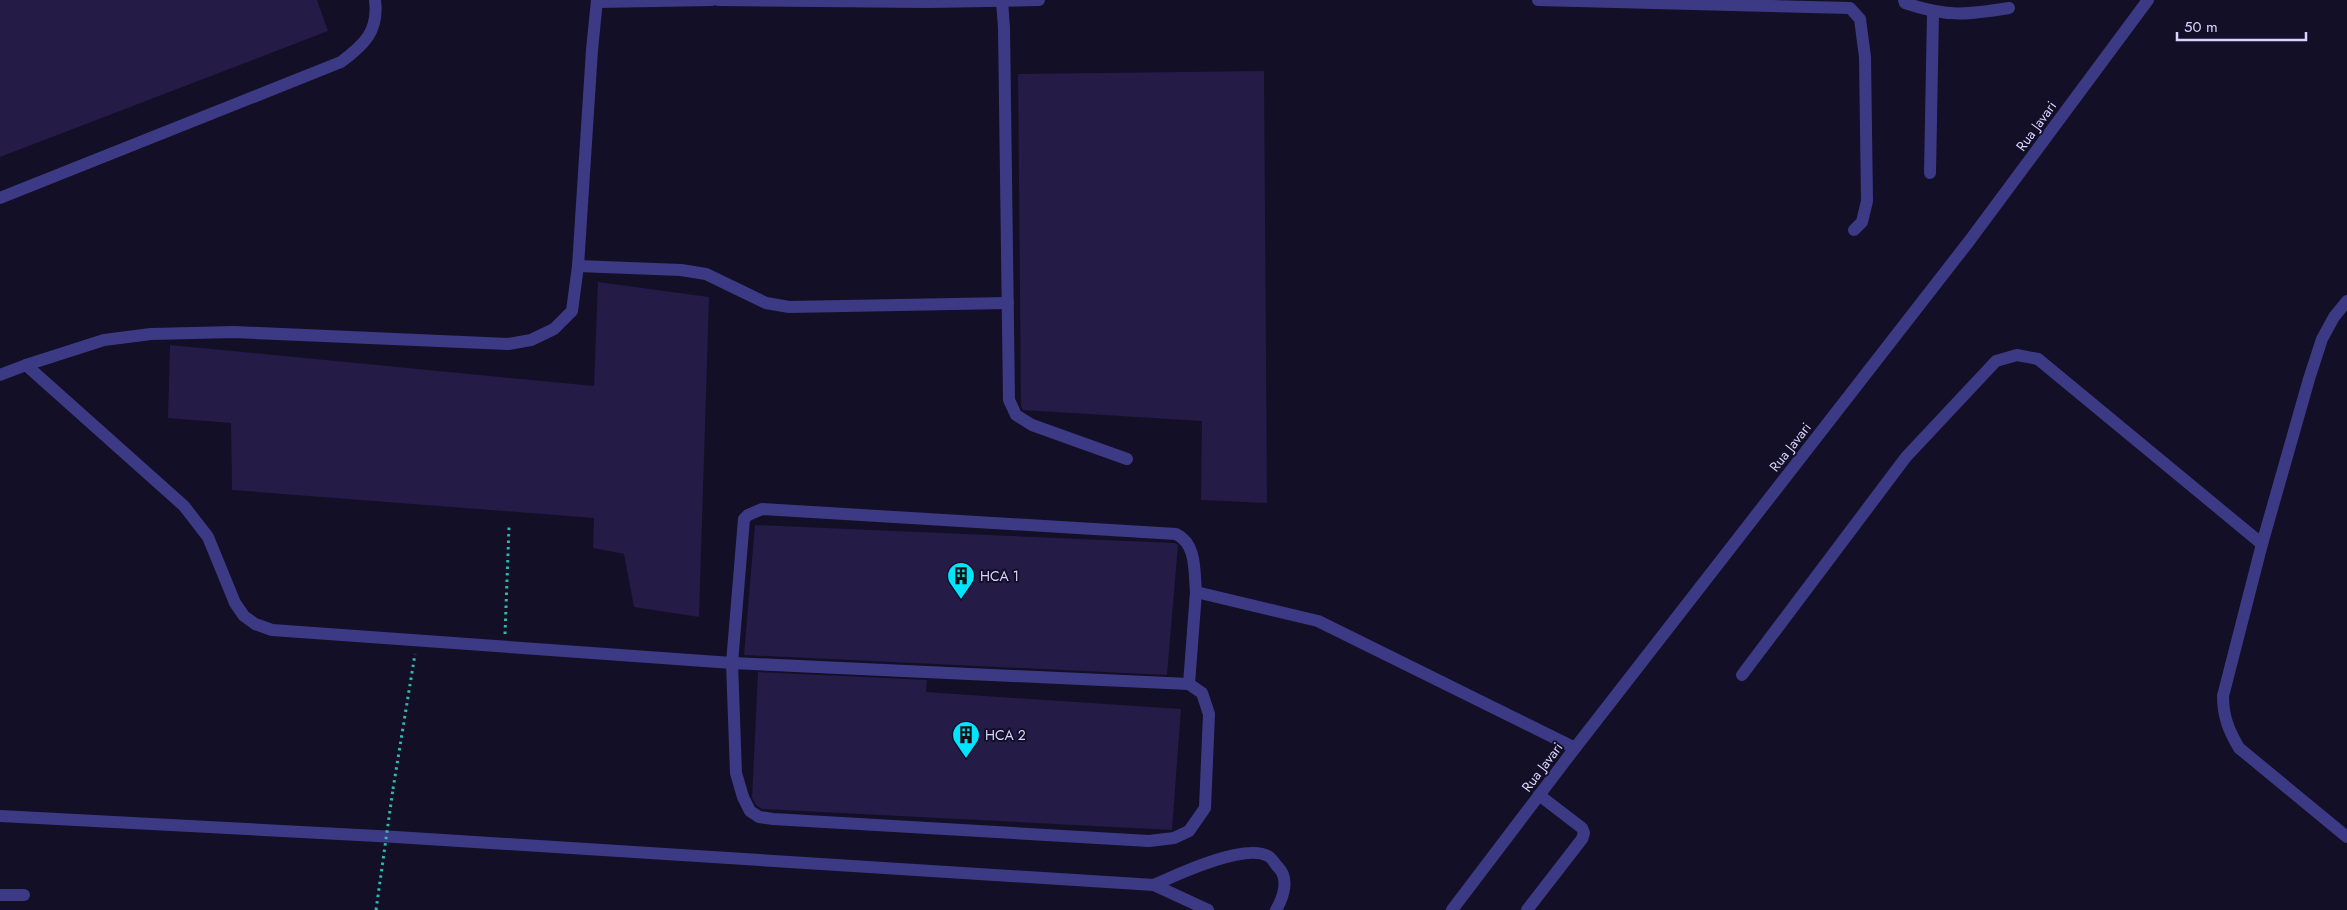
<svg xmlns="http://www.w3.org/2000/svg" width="2347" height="910" viewBox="0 0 2347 910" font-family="Jost,sans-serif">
  <rect width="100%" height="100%" fill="#130f26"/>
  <g fill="#241b47">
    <path d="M0,0H317L328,31L0,157Z"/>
    <path d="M1264,71L1267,503L1201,500L1202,421L1023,410L1021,406L1018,74Z"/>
    <path d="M598,282L709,297L699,617L634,607L624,554L593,548L594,518L232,490L231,423L168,418L170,345L594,386Z"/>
    <path d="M755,525L1175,543L1178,545L1167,675L744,655Z"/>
    <path d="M758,672L927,680L926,692L1181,709L1172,830L762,809L756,805L752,798Z"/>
  </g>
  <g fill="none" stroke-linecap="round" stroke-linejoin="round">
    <g stroke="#2fb8b0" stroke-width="3" stroke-dasharray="2.5 4" stroke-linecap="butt">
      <path d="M505,634L509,527"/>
      <path d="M393,789L415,654"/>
    </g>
    <g stroke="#3d3a85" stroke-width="12">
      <path d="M718,0L928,2L1039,0"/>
      <path d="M1538,0L1850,8L1860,19L1865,57L1867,201L1862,222L1854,230"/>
      <path d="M1904,0L1905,3C1946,17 1967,15 2009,8"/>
      <path d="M1002,1L1004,28L1009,400L1016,415L1032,425L1127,459"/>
      <path d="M597,2L712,0"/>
      <path d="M1930,173L1933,13"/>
      <path d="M0,198L341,62C364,45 379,31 375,0"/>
      <path d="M578,266L681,270L706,274L766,303L789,307L1008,303"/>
      <path d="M2347,301L2334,317L2322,339L2309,379L2262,544L2223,696C2223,717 2229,731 2239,748L2347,837"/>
      <path d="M26,365L184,506L208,537L235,603L244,616L255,624L272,630L732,663L1189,684L1196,592"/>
      <path d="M0,375L26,365L104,340L151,334L234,332L508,344L531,340L554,329L572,311L578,266L592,50L597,0"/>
      <path d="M1742,675L1906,457L1996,361L2017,355L2038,359L2262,544"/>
      <path d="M1189,684L1202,693L1209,714L1205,808L1189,831L1174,838L1149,841L773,819L759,817L750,811L743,797L736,773L732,663L744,519L748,515L762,509L1176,534C1197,544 1194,571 1196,592L1318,621L1575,748"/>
      <path d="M0,816L396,837L1154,885L1208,910"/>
      <path d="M1154,885C1178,874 1244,843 1268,856C1272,858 1275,864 1278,867C1290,879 1283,898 1276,910"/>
      <path d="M0,895H24"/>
      <path d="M1452,910L1575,748L1970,240L2148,0"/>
      <path d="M1527,910L1582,839L1584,833L1582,828L1539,795"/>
    </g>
    <path stroke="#2fb8b0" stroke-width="3" stroke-dasharray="2.5 4" stroke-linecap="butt" d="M376,910L393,789"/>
  </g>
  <defs>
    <symbol id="building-pin" viewBox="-11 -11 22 30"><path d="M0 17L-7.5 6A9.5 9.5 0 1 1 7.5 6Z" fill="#00e5ff" stroke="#130f26"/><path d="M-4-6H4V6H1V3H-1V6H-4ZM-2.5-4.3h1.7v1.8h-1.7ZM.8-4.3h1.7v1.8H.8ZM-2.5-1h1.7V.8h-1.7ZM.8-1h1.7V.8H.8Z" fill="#111"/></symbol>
  </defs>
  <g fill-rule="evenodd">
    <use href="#building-pin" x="945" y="560" width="32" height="43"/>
    <use href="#building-pin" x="950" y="719" width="32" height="43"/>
  </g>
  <g text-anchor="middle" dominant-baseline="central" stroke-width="4" stroke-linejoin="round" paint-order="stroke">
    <g font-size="14" fill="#d9d4ff" stroke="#130f26">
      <text transform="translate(2036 126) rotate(-54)">Rua Javari</text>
      <text transform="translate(1790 447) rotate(-52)">Rua Javari</text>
      <text transform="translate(1542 767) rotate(-53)">Rua Javari</text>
    </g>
    <g font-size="14" fill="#d9d4ff" stroke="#130f26" text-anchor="start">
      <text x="980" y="576">HCA 1</text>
      <text x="985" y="735">HCA 2</text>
    </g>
  </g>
  <path d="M2177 32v8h129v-8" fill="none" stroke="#d9d4ff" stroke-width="2.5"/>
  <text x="2184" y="32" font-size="15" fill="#d9d4ff" stroke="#130f26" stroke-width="4" paint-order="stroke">50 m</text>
</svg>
